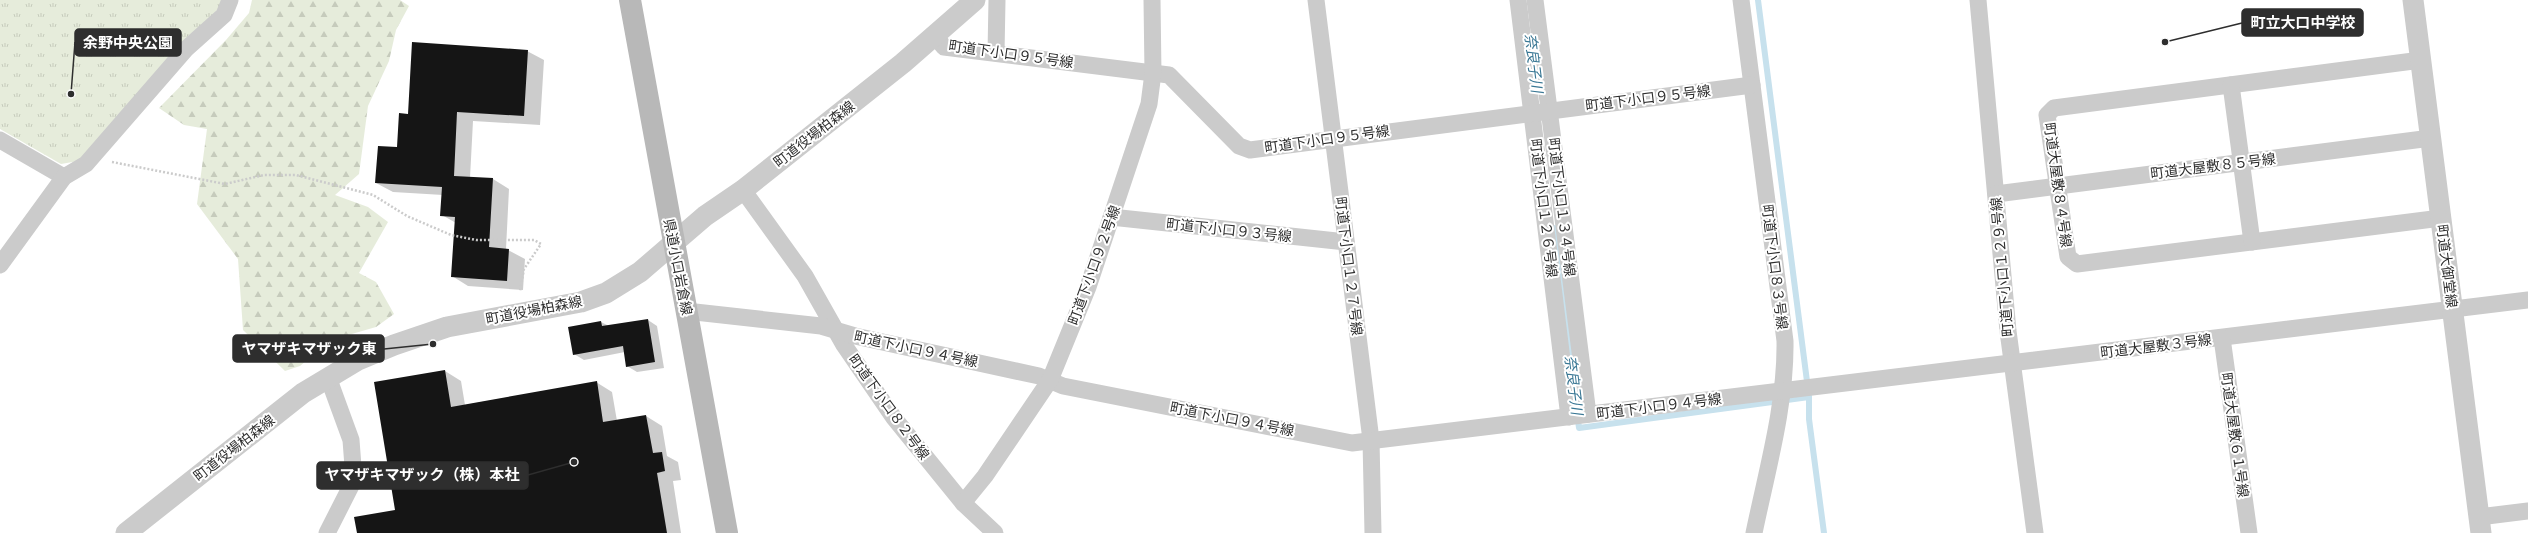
<svg xmlns="http://www.w3.org/2000/svg" width="2528" height="533" viewBox="0 0 2528 533" font-family="'Public Sans','Noto Sans JP',sans-serif">
  <defs>
    <pattern id="forest-firs" width="22" height="20" patternUnits="userSpaceOnUse"><rect width="22" height="20" fill="#e6ecdb"/><path d="M5 1l3.5 6h-7zM16 11l3.5 6h-7z" fill="#c6cbbc"/></pattern>
    <pattern id="park-tufts" width="24" height="20" patternUnits="userSpaceOnUse"><rect width="24" height="20" fill="#e6ecdb"/><path d="M3 7l-1-3M5 7V3M7 7l1-3M15 17l-1-3M17 17v-4M19 17l1-3" fill="none" stroke="#c6cbbc"/></pattern>
  </defs>
  <rect width="100%" height="100%" fill="#fff"/>
  <path fill="url(#forest-firs)" d="M252,0H400L409,6L396,30L389,61L368,106L359,174L335,195L368,207L388,222L359,273L376,282L394,314L376,327L331,340L300,366L285,371L243,330L238,259L197,204L207,129L184,125L159,108L226,40L249,13Z"/>
  <path fill="url(#park-tufts)" d="M0,0H226L84,160L61,164L0,129Z"/>
  <g fill="#0003">
    <path d="M527,51L544,60L540,125L473,121L470,178L493,179L509,189L506,249L525,259L523,290L468,286L452,276L456,223L442,215L443,195L393,192L376,183L398,149L409,115Z"/>
    <path d="M648,320L657,326L664,368L637,372L627,366L625,352L584,360L574,354L601,322L609,326Z"/>
    <path d="M445,371L461,381L465,405L596,382L612,392L617,421L646,416L662,426L667,456L678,462L681,480L673,481L681,533H358L397,511Z"/>
  </g>
  <g fill="none" stroke-linecap="round" stroke-linejoin="round">
    <g stroke="#c7e1ed" stroke-width="6">
      <path d="M1758,0L1809,397V419L1824,533"/>
      <path d="M1554,228L1579,428L1809,397"/>
    </g>
  </g>
  <g fill="#151515">
    <path d="M412,42L528,50L524,116L457,112L454,176L493,178L489,247L509,249L507,281L451,277L455,217L440,216L442,187L375,183L378,146L397,147L399,113L408,114Z"/>
    <path d="M648,319L655,362L626,367L623,346L573,355L568,327L601,321L602,326Z"/>
    <path d="M445,370L451,407L597,381L603,422L646,415L653,453L662,452L665,471L657,473L667,533H357L354,517L395,510L374,382Z"/>
  </g>
  <g fill="none" stroke-linecap="round" stroke-linejoin="round">
    <path stroke="#cbcbcb" stroke-width="2.5" stroke-dasharray="2 2" stroke-linecap="butt" d="M112,162L225,184L264,175H296L373,195L407,216L451,235L476,240H534L541,244L524,269L520,291"/>
    <g stroke="#cbcbcb" stroke-width="17">
      <path d="M1316,0L1371,440L1373,533"/>
      <path d="M1518,0L1569,417"/>
      <path d="M1535,0L1588,414"/>
      <path d="M1741,0L1785,341C1786,405 1767,470 1754,533"/>
      <path d="M1978,0L2008,331L2035,533"/>
      <path d="M935,36L944,47L1169,75L1239,146L1250,150L1752,85"/>
      <path d="M996,53L997,0"/>
      <path d="M2421,60L2054,108L2047,115L2068,257L2077,264L2441,218"/>
      <path d="M2231,85L2252,242"/>
      <path d="M0,140L64,177"/>
      <path d="M743,190L805,276L844,345L894,418L963,503L995,533"/>
      <path d="M1996,194L2431,138"/>
      <path d="M1111,217L1346,242"/>
      <path d="M0,265L64,177L86,164L186,49L224,15L230,0"/>
      <path d="M686,311L821,326L855,336L1039,376L1063,386L1352,443L2528,300"/>
      <path d="M2222,338L2249,533"/>
      <path d="M963,503L985,476L1050,380L1088,287L1149,104L1153,73L1152,0"/>
      <path d="M2479,517L2528,511"/>
      <path d="M327,533L354,480L351,440L328,377"/>
    </g>
    <g stroke="#cbcbcb" stroke-width="21">
      <path d="M2413,0L2481,533"/>
      <path d="M126,533L303,393L358,360L394,345L447,327L581,302L606,293L640,272L705,216L743,190L903,63L975,0"/>
    </g>
    <path stroke="#b8b8b8" stroke-width="22" d="M630,0L727,533"/>
  </g>
  <g text-anchor="middle" dominant-baseline="central" stroke-width="4" stroke-linejoin="round" paint-order="stroke">
    <g font-size="14" fill="#2e2e2e" stroke="#fff">
      <text transform="translate(1011 54) rotate(8)">町道下小口９５号線</text>
      <text transform="translate(1648 98) rotate(-7)">町道下小口９５号線</text>
      <text transform="translate(814 134) rotate(-38)">町道役場柏森線</text>
      <text transform="translate(1327 139) rotate(-8)">町道下小口９５号線</text>
      <text transform="translate(2213 166) rotate(-7)">町道大屋敷８５号線</text>
      <text transform="translate(2058 185) rotate(82)">町道大屋敷８４号線</text>
      <text transform="translate(1562 207) rotate(83)">町道下小口１３４号線</text>
      <text transform="translate(1544 208) rotate(83)">町道下小口１２６号線</text>
      <text transform="translate(1229 230) rotate(6)">町道下小口９３号線</text>
      <text transform="translate(1094 265) rotate(-70)">町道下小口９２号線</text>
      <text transform="translate(1349 266) rotate(83)">町道下小口１２７号線</text>
      <text transform="translate(2447 266) rotate(83)">町道大御堂線</text>
      <text transform="translate(678 267) rotate(79)">県道小口岩倉線</text>
      <text transform="translate(1775 267) rotate(83)">町道下小口８３号線</text>
      <text transform="translate(2002 267) rotate(-95)">町道下小口１２９号線</text>
      <text transform="translate(534 310) rotate(-11)">町道役場柏森線</text>
      <text transform="translate(2156 346) rotate(-7)">町道大屋敷３号線</text>
      <text transform="translate(916 349) rotate(12)">町道下小口９４号線</text>
      <text transform="translate(1659 406) rotate(-7)">町道下小口９４号線</text>
      <text transform="translate(889 407) rotate(54)">町道下小口８２号線</text>
      <text transform="translate(1232 419) rotate(11)">町道下小口９４号線</text>
      <text transform="translate(2235 435) rotate(82)">町道大屋敷６１号線</text>
      <text transform="translate(234 448) rotate(-38)">町道役場柏森線</text>
    </g>
    <g font-size="15" font-style="italic" fill="#397794" stroke="#fff">
      <text transform="translate(1534 63) rotate(83)">奈良子川</text>
      <text transform="translate(1574 385) rotate(83)">奈良子川</text>
    </g>
  </g>
  <path fill="none" stroke="#2e2e2e" stroke-width="1.5" d="M2165 42L2242 23M71 94L75 42M433 344L384 349M574 462L528 475"/>
  <g fill="#2e2e2e" stroke="#fff" stroke-width="1.5">
    <circle cx="2165" cy="42" r="4"/>
    <circle cx="71" cy="94" r="4"/>
    <circle cx="433" cy="344" r="4"/>
    <circle cx="574" cy="462" r="4"/>
  </g>
  <g fill="#2e2e2e" stroke="#2e2e2e" stroke-width="1.5">
    <rect x="2242" y="9" width="121" height="27" rx="4"/>
    <rect x="75" y="29" width="106" height="27" rx="4"/>
    <rect x="233" y="335" width="151" height="27" rx="4"/>
    <rect x="317" y="462" width="211" height="27" rx="4"/>
  </g>
  <g font-size="15" text-anchor="middle" font-weight="bold" fill="#fff">
    <text x="2303" y="28">町立大口中学校</text>
    <text x="128" y="48">余野中央公園</text>
    <text x="309" y="354">ヤマザキマザック東</text>
    <text x="422" y="480">ヤマザキマザック（株）本社</text>
  </g>
</svg>
